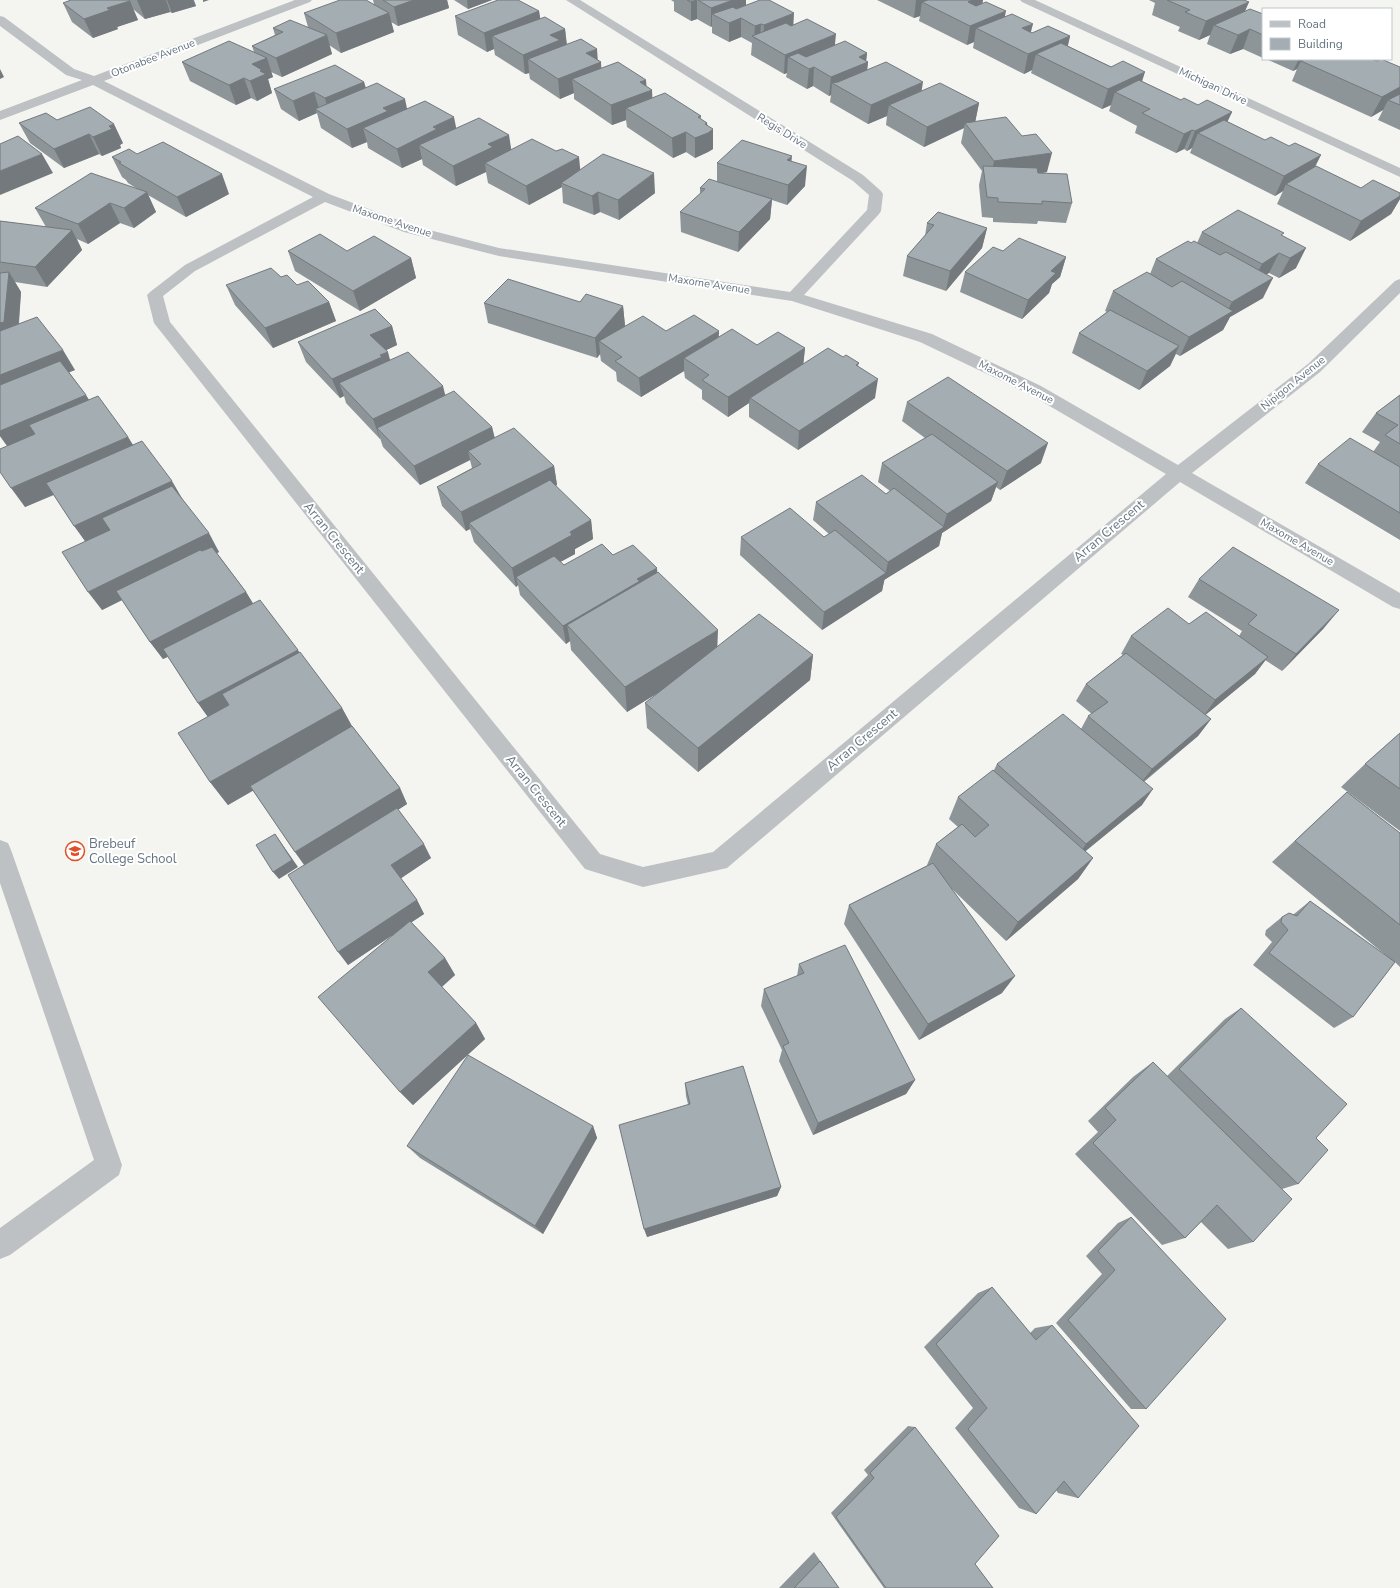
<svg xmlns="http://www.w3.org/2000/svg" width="1400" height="1588" viewBox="0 0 1400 1588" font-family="'Nunito Sans',sans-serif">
  <rect width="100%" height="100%" fill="#f4f4f0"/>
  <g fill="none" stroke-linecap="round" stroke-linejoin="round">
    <g fill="#bdc1c4" fill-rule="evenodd">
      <path d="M295,0H312L310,2L104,81L329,194L414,226L499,248L790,292L867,210L869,195L853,181L566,0H580L863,175L881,191L883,194L881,211L879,214L804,295L932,334L1041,386L1178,465L1308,364L1395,281L1400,279V293L1320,372L1192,473L1400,593V609L1393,607L1180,482L727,868L643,887L585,869L154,323L147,295L150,292L185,265L313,197L93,85L0,120V111L82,80L66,75L0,26V16L4,17L74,69L94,76ZM325,202L404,232L499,256L792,301L920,342L1029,394L1166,474L713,852L643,867L600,854L170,322L163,296L195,271Z"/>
      <path d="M1020,0H1035L1400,168V177L1022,2Z"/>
      <path d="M0,840L8,843L11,850L122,1165L119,1175L10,1255L0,1259V1228L94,1160L0,883Z"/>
    </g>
  </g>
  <g fill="#8d9599">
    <path d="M71,0H194L196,6L172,13L170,12L145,19L133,9L138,20L117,27L118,29L93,38L72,22L63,3Z"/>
    <path d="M373,0H447L449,8L398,26L391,22L394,32L341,53L329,45L332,54L282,77L271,72L273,77L268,79L272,93L257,101L251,98L236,105L190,81L182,62L254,52L252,46L275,35L273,28L308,27L304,13L374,4Z"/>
    <path d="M454,0H492L468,9Z"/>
    <path d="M671,0H746V5L793,25L834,46L867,53L866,61L868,62L867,70L922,91L979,103L975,122L1047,172L1043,173L1072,203L1066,223L1038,221L1037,224L993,222V218L982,217L979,185L982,171L961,143L964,128L924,147L886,125L887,116L868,124L830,102L831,95L829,96L813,86L807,89L786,77L787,73L784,74L751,55L752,43L741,37L729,42L712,33V26L711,27L697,19L691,21L674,11V2Z"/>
    <path d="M877,0H983L982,4L1031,33L1070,36L1068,46L1181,100L1198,105L1232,112L1227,122L1315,167L1361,188L1400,193V199L1391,214L1350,241L1277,204L1283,191L1275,196L1190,153L1192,148L1187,151L1184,149L1176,153L1135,133L1137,126L1109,111L1111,105L1102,109L1031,73L1032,70L1024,74L973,48L974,42L967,45L919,21L920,16L914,18Z"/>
    <path d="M1149,0H1244L1245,11L1263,14V58L1243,49L1230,54L1207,44L1210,35L1199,40L1178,31L1180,27L1152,15L1155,3Z"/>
    <path d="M539,11L540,19L565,29L567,45L601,62V69L646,86L652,98L701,116V120L707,123L713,149L708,152L695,158L686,152L673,158L627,127L626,120L612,125L574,99V93L560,99L530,79L529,73L525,74L495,55L494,49L487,52L458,35L455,16Z"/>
    <path d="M1266,59H1372L1377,61L1400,67V130L1378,120L1383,110L1371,117L1292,81L1297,69L1293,71Z"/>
    <path d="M364,82L366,88L407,109L511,150L580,170L655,193L619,220L600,212L594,215L563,203L562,187L529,205L488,183L486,172L456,186L423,165L422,159L402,168L368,148L367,142L352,148L321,128L317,113L299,121L281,109L274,89Z"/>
    <path d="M57,120L123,143L120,145L121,148L102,156L99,154L64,168L30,143L19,123Z"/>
    <path d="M137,154L229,194L186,217L148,195L156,212L134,228L120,223L88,244L77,239L82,250L47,287L15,282L21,292L19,324L75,370L69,372L89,400L128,437L133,445L183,500L219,552L217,553L246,592L253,604L299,652L342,708L352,726L400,788L407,804L398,810L431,858L401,878L417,900L424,914L411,922L445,958L455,975L442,987L476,1023L485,1039L413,1105L400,1092L397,932L348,965L304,865L295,852L253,790L228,805L210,782L208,717L198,703L168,657L163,659L150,642L122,600L102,610L85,541L54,495L25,507L7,446L0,436V221L46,227L35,208L139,190L128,183L126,180L122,177L112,157Z"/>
    <path d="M717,163L805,186L787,205L772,200L770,219L738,252L681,232L680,212L700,194V188L717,182Z"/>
    <path d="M927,223L987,228L982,248L946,291L903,276L907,256L925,236Z"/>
    <path d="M1202,232L1283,236L1296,268L1279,278L1269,273L1266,274L1263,298L1230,317L1223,330L1180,356L1176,354L1170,366L1139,390L1072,353L1079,333L1107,312L1105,311L1113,291L1150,274L1156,259L1191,243H1197Z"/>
    <path d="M288,251H347L411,258L416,278L360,311L295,271Z"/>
    <path d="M1003,251L1066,257L1060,277L1052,284L1049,293L1022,319L960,292L965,272Z"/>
    <path d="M281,277L329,302L336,321L273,348L235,305L226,285Z"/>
    <path d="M580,302L623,306L625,326L624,327L666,331H719L718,338L757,345L805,348L803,364L843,357L859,363L858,366L875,398L798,450L749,417V403L728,417L702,399V390L685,378L684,371L641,397L617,381L616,372L601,361L600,354L597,358L488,323L484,303Z"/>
    <path d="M392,326L397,345L386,350L390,360L445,395L492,427L495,438L554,466L557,485L555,486L591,520L593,539L575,549V554L560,562L564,565L613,555L657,573L717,647L813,655L810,680L698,772L647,728L645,703L661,691L627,712L571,650L570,641L566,644L520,595L518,585L516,587L474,542L470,529L466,531L442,506L437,487L472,468L470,460L420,485L383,447L380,438V439L346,403L344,396L340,398L306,362L298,342Z"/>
    <path d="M1400,395V540L1305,483L1318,464L1373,452L1380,442L1362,432L1376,413Z"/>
    <path d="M907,402L1041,463L1000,490L996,487L991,501L942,533L939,546L884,580L882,591L822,630L740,555L741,537H824L829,534L813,520L816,502L886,494L890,491L878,482L882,463L925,438L902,421Z"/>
    <path d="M1199,579L1324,628L1282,671L1265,660L1255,674L1205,715L1211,719L1198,736L1144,782L1142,805L1085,851L1093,858L1078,879L1006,941L951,888L1002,993L919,1040L844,924L849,905L928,865H927L936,844L958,827L949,819L958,797L994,770L997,764L1081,729L1088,716L1092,714L1076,701L1086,684L1123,655L1121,654L1131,636L1189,624L1239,636L1242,631L1188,597Z"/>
    <path d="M1400,733V831L1341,787L1365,764Z"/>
    <path d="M1347,792L1400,833V967L1395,962L1353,1017L1334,1028L1253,965L1272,942L1265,935L1266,930L1282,917L1294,914L1310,901L1394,962L1272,862Z"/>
    <path d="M799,964L915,1080L906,1094L813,1135L779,1061L782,1050L761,1006L764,989L797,976Z"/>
    <path d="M1241,1008L1316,1138L1298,1184L1282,1189L1253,1242L1228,1249L1201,1222L1185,1238L1162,1245L1075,1154L1098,1132L1088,1121L1133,1077L1153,1062L1167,1076L1225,1019Z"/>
    <path d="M685,1083L781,1187L777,1196L647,1237L688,1104L686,1096Z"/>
    <path d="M593,1126L597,1138L543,1234L420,1158L407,1146Z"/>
    <path d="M1131,1217L1146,1409H1131L1056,1323L1102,1274L1086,1256L1118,1223Z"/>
    <path d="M992,1287L1030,1333L1035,1328L1052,1325L1078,1498L1058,1493L1056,1490L1036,1514L1019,1508L955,1428L973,1408L924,1347L978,1293Z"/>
    <path d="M908,1426L915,1427L975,1564L993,1588H884L831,1513L868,1475L864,1470Z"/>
    <path d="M814,1552L839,1588H779Z"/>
  </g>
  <g fill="#73797d">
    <path d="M137,0H166L170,12L145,19Z"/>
    <path d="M167,0H193L196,6L172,13Z"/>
    <path d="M203,0H209L203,2Z"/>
    <path d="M414,0H447L449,8L398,26L394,7Z"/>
    <path d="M467,0H492L468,9Z"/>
    <path d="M697,0V19L691,21V2Z"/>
    <path d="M733,0H746V14H712V26L711,27V8Z"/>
    <path d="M916,0H955L922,2L920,16L914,18Z"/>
    <path d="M972,0H983L980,14L968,2Z"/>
    <path d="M130,1L138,20L117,27L118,29L93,38L84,19L107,8Z"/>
    <path d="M1249,2L1241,21L1214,25L1210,35L1199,40L1206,21Z"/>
    <path d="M539,11L542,30L492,36L494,49L487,52L484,33Z"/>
    <path d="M1006,11L1002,30L976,28L974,42L967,45L970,26Z"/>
    <path d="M389,13L394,32L341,53L336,33Z"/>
    <path d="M794,13L793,32L763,42L764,25Z"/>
    <path d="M741,18V37L729,42V23Z"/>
    <path d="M761,24L760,41L754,38L755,26Z"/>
    <path d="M1033,24L1028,43L1022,28Z"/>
    <path d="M565,29L567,48L528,59L529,73L525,74L523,55L550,35Z"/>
    <path d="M1250,29L1243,49L1230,54L1238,35Z"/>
    <path d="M836,34L834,54L803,66L788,57L787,73L784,74L785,55Z"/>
    <path d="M327,35L332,54L282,77L276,58Z"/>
    <path d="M1070,36L1065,55L1036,54L1032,70L1024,74L1028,54Z"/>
    <path d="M597,49L598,63L601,62L602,81L572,79L574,93L560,99L558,79L586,53Z"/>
    <path d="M867,53L866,62H868L866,81L832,83L831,95L829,96L831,77L859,57Z"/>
    <path d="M267,58L273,77L268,79L272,93L257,101L250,81L252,64Z"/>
    <path d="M1299,59H1317L1301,61L1297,69L1293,71Z"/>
    <path d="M814,67L813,86L807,89L809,69Z"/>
    <path d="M0,69L4,77L0,79Z"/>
    <path d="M1145,72L1139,91L1115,92L1111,105L1102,109L1108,89Z"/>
    <path d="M244,78L251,98L236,105L229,85Z"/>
    <path d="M646,80L647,92L652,90L653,109L626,108V120L612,125L611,105L640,82Z"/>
    <path d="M364,82L369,101L330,118L325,98Z"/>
    <path d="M923,82L920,101L889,105L887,116L868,124L871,105Z"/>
    <path d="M1400,83V101L1388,100L1383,110L1371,117L1382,97Z"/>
    <path d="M314,92L320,112L315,109L317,113L299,121L293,101Z"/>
    <path d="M405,99L409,118L363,128L367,142L352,148L347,129L383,108Z"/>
    <path d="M979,103L975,123H965L964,128L924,147L927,127Z"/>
    <path d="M1232,112L1223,131L1198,133L1192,148L1187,151L1195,131Z"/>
    <path d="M454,117L458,137L419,145L422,159L402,168L397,149L433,127Z"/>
    <path d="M707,123V133L713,129V149L708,152L695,158V138L705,124Z"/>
    <path d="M114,124L123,143L120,145L121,148L102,156L93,137L109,126Z"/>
    <path d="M1192,130L1184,149L1176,153L1184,134Z"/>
    <path d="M686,132V152L673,158L672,138Z"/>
    <path d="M89,134L99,154L64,168L54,149Z"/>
    <path d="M509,135L512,154L485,163L486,172L456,186L453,166L488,144Z"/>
    <path d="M1052,153L1047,172L990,181L994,161Z"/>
    <path d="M42,154L53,173L0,195V171Z"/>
    <path d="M1321,155L1311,175L1286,184L1283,191L1275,196L1284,176Z"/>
    <path d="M792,156L790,175L787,160Z"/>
    <path d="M579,157L581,177L561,183L562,187L529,205L526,186Z"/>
    <path d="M807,166L805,186L787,205L788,185Z"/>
    <path d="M654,173L655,193L619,220L618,200Z"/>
    <path d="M222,174L229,194L186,217L177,197Z"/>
    <path d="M147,192L156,212L134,228L124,208Z"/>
    <path d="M598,192L600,212L594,215L592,196Z"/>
    <path d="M1400,196V199L1391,214L1350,241L1361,221Z"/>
    <path d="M772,199L770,219L738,252L739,232Z"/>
    <path d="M110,203L120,223L88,244L78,224Z"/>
    <path d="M987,228L982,248L946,291L950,271Z"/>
    <path d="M72,230L82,250L47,287L35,267Z"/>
    <path d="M1306,248L1296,268L1279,278L1290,258Z"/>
    <path d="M1279,253L1269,273L1252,283L1262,264Z"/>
    <path d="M1066,257L1060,277L1052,284L1049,293L1022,319L1028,300L1051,271Z"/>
    <path d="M411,258L416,278L360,311L353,291Z"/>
    <path d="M9,272L21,292L17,342L0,345V323Z"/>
    <path d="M1273,278L1263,298L1230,317L1223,330L1180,356L1189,337L1225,315L1232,302Z"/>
    <path d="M329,302L336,321L273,348L265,328Z"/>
    <path d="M623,306L625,326L607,347L599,341L600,354L597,358L595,338Z"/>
    <path d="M392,326L397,345L376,355L370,335Z"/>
    <path d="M719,331L718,351L684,358V371L641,397L639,378Z"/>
    <path d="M1179,346L1170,366L1139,390L1147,371Z"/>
    <path d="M805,348L803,368L750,398L749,403L728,417V397Z"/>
    <path d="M63,350L75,370L0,400V375Z"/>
    <path d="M388,352L393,372L339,383L344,396L340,398L332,379Z"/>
    <path d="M878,379L875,398L798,450L799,431Z"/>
    <path d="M443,386L448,406L377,428L380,438V439L373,419Z"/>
    <path d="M86,395L98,415L11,451L0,436V431Z"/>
    <path d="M492,427L496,446L468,451L470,460L420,485L414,466Z"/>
    <path d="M128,437L140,457L25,507L11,488Z"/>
    <path d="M1048,443L1041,463L1000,490L1007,471Z"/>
    <path d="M554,466L557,485L473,527L469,523L470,529L466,531L461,512Z"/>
    <path d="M172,481L183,500L88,545L74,526Z"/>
    <path d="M998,482L991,501L942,533L939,546L884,580L888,562L943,527L947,514Z"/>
    <path d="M591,520L593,539L575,549V554L522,583L516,577L518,585L516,587L512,568L570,532Z"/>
    <path d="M209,533L219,552L102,610L88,592Z"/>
    <path d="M657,568L658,586L567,625L570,641L566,644L563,626L637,579Z"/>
    <path d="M886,573L882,591L822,630L824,612Z"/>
    <path d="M246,592L257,610L163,659L150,642Z"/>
    <path d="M1339,610L1324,628L1282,671L1296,654Z"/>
    <path d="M718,630L717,656L627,712L625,687Z"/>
    <path d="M298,650L307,667L210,720L198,703Z"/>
    <path d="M813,655L810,680L698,772V748Z"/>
    <path d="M1268,657L1255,674L1203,717L1215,700Z"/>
    <path d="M342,708L355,732L228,805L210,782Z"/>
    <path d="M1211,719L1198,736L1140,784L1152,769Z"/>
    <path d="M400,788L407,804L306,867L295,852Z"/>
    <path d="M1153,789L1142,805L1076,859L1086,844Z"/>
    <path d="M275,834L298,867L279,879L273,872Z"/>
    <path d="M424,844L431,858L400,879L391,865Z"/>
    <path d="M1093,858L1078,879L1006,941L1018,922Z"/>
    <path d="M417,900L424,914L348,965L338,952Z"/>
    <path d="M445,958L455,975L439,989L428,972Z"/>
    <path d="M1015,976L1002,993L919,1040L928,1024Z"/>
    <path d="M476,1023L485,1039L413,1105L400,1092Z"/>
    <path d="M915,1080L906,1094L813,1135L818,1123Z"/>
    <path d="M593,1126L597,1138L543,1234L535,1226Z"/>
    <path d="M781,1187L777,1196L647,1237L644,1229Z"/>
  </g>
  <g fill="#a4adb2" stroke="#73797d">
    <path d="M71,0H129L130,1L107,8L110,10L84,19L63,3Z"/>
    <path d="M340,0H366L389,13L336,33L304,13Z"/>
    <path d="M383,0H414L394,7Z"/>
    <path d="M498,0H518L539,11L484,33L455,16Z"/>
    <path d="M687,0H697L691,2Z"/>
    <path d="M698,0H733L711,8Z"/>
    <path d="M760,0H769L794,13L764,25L761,24L755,26L741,18L729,23L712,14L733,7L736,9Z"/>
    <path d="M928,0H972L968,2L976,6L986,2L1006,11L970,26L922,2Z"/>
    <path d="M1167,0H1244L1249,2L1206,21L1185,12L1190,10Z"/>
    <path d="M1250,9L1263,14V35L1250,29L1238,35L1214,25Z"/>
    <path d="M1012,14L1033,24L1022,28L1032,33L1048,26L1070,36L1028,54L976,28Z"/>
    <path d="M545,17L565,29L550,35L560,40L523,55L492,36Z"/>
    <path d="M807,19L836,34L785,55L752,36L786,23L791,26Z"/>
    <path d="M290,20L327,35L276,58L252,46L283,32L273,28Z"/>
    <path d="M581,39L597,49L586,53L601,62L558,79L528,59Z"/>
    <path d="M229,41L267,58L252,64L262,70L260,71L266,74L250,81L244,78L229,85L182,62Z"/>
    <path d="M845,41L867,53L859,57L868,62L831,77L814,67L809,69L788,57L798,53L806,57Z"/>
    <path d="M1061,43L1111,67L1123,61L1145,72L1108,89L1036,54Z"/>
    <path d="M1305,59H1372L1377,61L1381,59L1400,67V87L1382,97L1301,61Z"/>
    <path d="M618,62L646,80L640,82L652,90L611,105L572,79Z"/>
    <path d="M886,62L923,82L871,105L832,83L838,82Z"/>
    <path d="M335,65L364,82L325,98L314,92L293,101L274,89Z"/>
    <path d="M1139,80L1181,100L1184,98L1198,105L1207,100L1232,112L1195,131L1192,130L1184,134L1142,113L1150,109L1115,92Z"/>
    <path d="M377,83L405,99L383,108L388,111L347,129L315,109Z"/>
    <path d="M940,83L979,103L927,127L889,105Z"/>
    <path d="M665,93L701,116L698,117L707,123L705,124L713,129L708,133L695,138L686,132L672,138L626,108Z"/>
    <path d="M1400,94V105L1388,100Z"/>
    <path d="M425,101L454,117L433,127L437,129L397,149L363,128Z"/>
    <path d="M90,107L114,124L109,126L112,129L93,137L89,134L54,149L19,123L46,113L57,120Z"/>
    <path d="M1006,117L1022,136L1036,134L1052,153L994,161L965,123Z"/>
    <path d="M479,118L509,135L488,144L493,147L453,166L419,145Z"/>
    <path d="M1224,120L1265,140L1271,137L1289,146L1295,143L1321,155L1284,176L1198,133Z"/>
    <path d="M18,136L42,154L0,171V144Z"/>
    <path d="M532,139L556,151L562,149L579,157L526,186L485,163Z"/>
    <path d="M742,140L792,156L787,160L807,166L788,185L717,163Z"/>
    <path d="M163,142L222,174L177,197L119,163L121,162L112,157L129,149L137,154Z"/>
    <path d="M603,154L654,173L618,200L598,192L592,196L561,183Z"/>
    <path d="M983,166L1037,168L1038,173L1067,174L1072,203L1042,201V204L998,202V198L987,197Z"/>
    <path d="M1316,166L1361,188L1373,180L1400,193V196L1361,221L1286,184Z"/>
    <path d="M91,173L147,192L124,208L110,203L78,224L35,208Z"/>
    <path d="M709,179L772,199L739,232L680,212L705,189L700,188Z"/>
    <path d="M1238,210L1284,233L1281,235L1306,248L1290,258L1279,253L1262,264L1202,232Z"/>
    <path d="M938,212L987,228L950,271L907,256L934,225L927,223Z"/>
    <path d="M0,221L72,230L35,267L0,262Z"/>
    <path d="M320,234L347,251L374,236L411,258L353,291L288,251Z"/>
    <path d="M1019,238L1066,257L1051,271L1056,273L1028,300L965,272L993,247L1003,251Z"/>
    <path d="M1188,241L1191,243L1194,241L1220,255L1226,252L1273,278L1232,302L1156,259Z"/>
    <path d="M271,268L281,277L287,275L297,285L308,281L329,302L265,328L226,285Z"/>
    <path d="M9,272L4,322L0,323V273Z"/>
    <path d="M1147,272L1172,287L1182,281L1233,311L1189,337L1113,291Z"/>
    <path d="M508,279L580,302L586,294L623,306L595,338L484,303Z"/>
    <path d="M375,309L392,326L370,335L388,352L380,355L382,357L332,379L298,342Z"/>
    <path d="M1110,310L1179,346L1147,371L1079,333Z"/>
    <path d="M694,315L719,331L639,378L615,361L622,357L599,341L643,316L666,331Z"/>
    <path d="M37,317L63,350L0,375V331Z"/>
    <path d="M732,329L757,345L778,332L805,348L728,397L702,380L709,375L684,358Z"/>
    <path d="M828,348L843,357L846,355L859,363L856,365L878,379L799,431L750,398Z"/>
    <path d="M408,352L443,386L373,419L339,383Z"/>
    <path d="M60,361L86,395L0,431V385Z"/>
    <path d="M948,377L1048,443L1007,471L907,402Z"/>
    <path d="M454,391L492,427L414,466L377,428Z"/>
    <path d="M1400,395V444L1385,435L1398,425L1376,413Z"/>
    <path d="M98,396L128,437L11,488L0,472V449L35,434L29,425Z"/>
    <path d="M514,428L554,466L461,512L437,487L481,464L468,451Z"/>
    <path d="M932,434L998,482L947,514L882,463Z"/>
    <path d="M1350,438L1400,467V513L1318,464Z"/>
    <path d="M142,441L172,481L74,526L46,483Z"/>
    <path d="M862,475L886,494L894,488L944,527L888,562L816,502Z"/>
    <path d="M550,480L591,520L570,532L572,535L512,568L469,523Z"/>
    <path d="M172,486L209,533L88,592L62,552L110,530L102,518Z"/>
    <path d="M790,508L824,537L835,530L886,573L824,612L741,537Z"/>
    <path d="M602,544L613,555L633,545L657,568L637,579L640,581L563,626L516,577L554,556L564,565Z"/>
    <path d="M212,547L246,592L150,642L116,591L200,550L202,551Z"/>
    <path d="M1233,547L1339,610L1296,654L1248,624L1257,615L1199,579Z"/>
    <path d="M658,572L718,630L625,687L567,625Z"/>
    <path d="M260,600L298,650L198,703L163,649Z"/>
    <path d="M1168,608L1189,624L1206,612L1268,657L1215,700L1131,636Z"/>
    <path d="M759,614L813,655L698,748L645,703Z"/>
    <path d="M300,652L342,708L210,782L178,733L229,705L222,694Z"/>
    <path d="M1126,653L1211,719L1152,769L1088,716L1108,702L1086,684Z"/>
    <path d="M1063,714L1153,789L1086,844L997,764Z"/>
    <path d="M352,726L400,788L295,852L250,786Z"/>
    <path d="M1400,733V789L1365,764Z"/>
    <path d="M993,770L1093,858L1018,922L936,844L962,824L975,837L989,825L958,797Z"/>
    <path d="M1347,792L1400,833V925L1295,841Z"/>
    <path d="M397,808L424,844L391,865L417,900L338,952L288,875Z"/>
    <path d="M275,834L292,860L273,872L256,845Z"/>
    <path d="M933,863L1015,976L928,1024L849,905Z"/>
    <path d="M1310,901L1395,962L1353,1017L1269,953L1288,930L1281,922L1282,917L1289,913L1297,916Z"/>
    <path d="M410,921L445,958L428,972L476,1023L400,1092L318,997Z"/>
    <path d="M845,945L915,1080L818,1123L783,1046L789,1043L764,989L804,973L799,964Z"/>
    <path d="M1241,1008L1347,1104L1316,1138L1328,1150L1298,1184L1179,1069Z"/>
    <path d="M468,1055L593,1126L535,1226L407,1146Z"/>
    <path d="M1153,1062L1292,1199L1253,1242L1217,1205L1185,1238L1093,1143L1116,1120L1105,1108Z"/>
    <path d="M743,1066L781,1187L644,1229L619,1125L690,1104L685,1083Z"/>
    <path d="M1131,1217L1226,1319L1146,1409L1068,1320L1115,1270L1098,1251Z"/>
    <path d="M992,1287L1036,1340L1052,1325L1139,1426L1078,1498L1064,1481L1036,1514L968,1429L987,1408L936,1344Z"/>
    <path d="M915,1427L999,1536L975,1564L993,1588H886L836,1517L874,1478L870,1473Z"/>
    <path d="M820,1561L839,1588H794Z"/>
  </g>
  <defs>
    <symbol id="school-ring" viewBox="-11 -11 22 22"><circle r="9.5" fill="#fff" stroke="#e04e25" stroke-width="1.5"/><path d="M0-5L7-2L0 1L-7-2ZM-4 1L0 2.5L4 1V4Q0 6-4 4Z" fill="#e04e25"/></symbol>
  </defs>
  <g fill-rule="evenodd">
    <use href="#school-ring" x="64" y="840" width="22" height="22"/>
  </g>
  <g text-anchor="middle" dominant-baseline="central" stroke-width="4" stroke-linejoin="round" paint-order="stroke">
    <g font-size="11" fill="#647481" stroke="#fff">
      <text transform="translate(153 58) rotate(-21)">Otonabee Avenue</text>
      <text transform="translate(1213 86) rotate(25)">Michigan Drive</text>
      <text transform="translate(782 131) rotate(32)">Regis Drive</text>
      <text transform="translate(392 221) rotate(18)">Maxome Avenue</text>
      <text transform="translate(709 284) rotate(9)">Maxome Avenue</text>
      <text transform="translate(1016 382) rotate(27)">Maxome Avenue</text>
      <text transform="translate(1293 383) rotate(-39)">Nipigon Avenue</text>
      <text transform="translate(1297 542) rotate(30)">Maxome Avenue</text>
    </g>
    <g font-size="13" fill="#647481" stroke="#fff">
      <text transform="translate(1109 531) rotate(-40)">Arran Crescent</text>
      <text transform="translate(334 538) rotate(51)">Arran Crescent</text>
      <text transform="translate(862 740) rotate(-40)">Arran Crescent</text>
      <text transform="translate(536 791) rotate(51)">Arran Crescent</text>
    </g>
    <g font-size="13" fill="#647481" stroke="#fff" text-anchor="start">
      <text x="89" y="844">Brebeuf<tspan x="89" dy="15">College School</tspan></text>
    </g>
  </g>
  <rect x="1262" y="8" width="130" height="52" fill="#ffffff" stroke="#c1c7cd"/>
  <rect x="1270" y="21" width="20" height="6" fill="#bdc1c4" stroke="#c1c7cd"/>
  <text x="1298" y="28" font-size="12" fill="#647481">Road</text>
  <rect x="1270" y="38" width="20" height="12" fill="#a4adb2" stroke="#c1c7cd"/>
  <text x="1298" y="48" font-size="12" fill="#647481">Building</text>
</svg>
